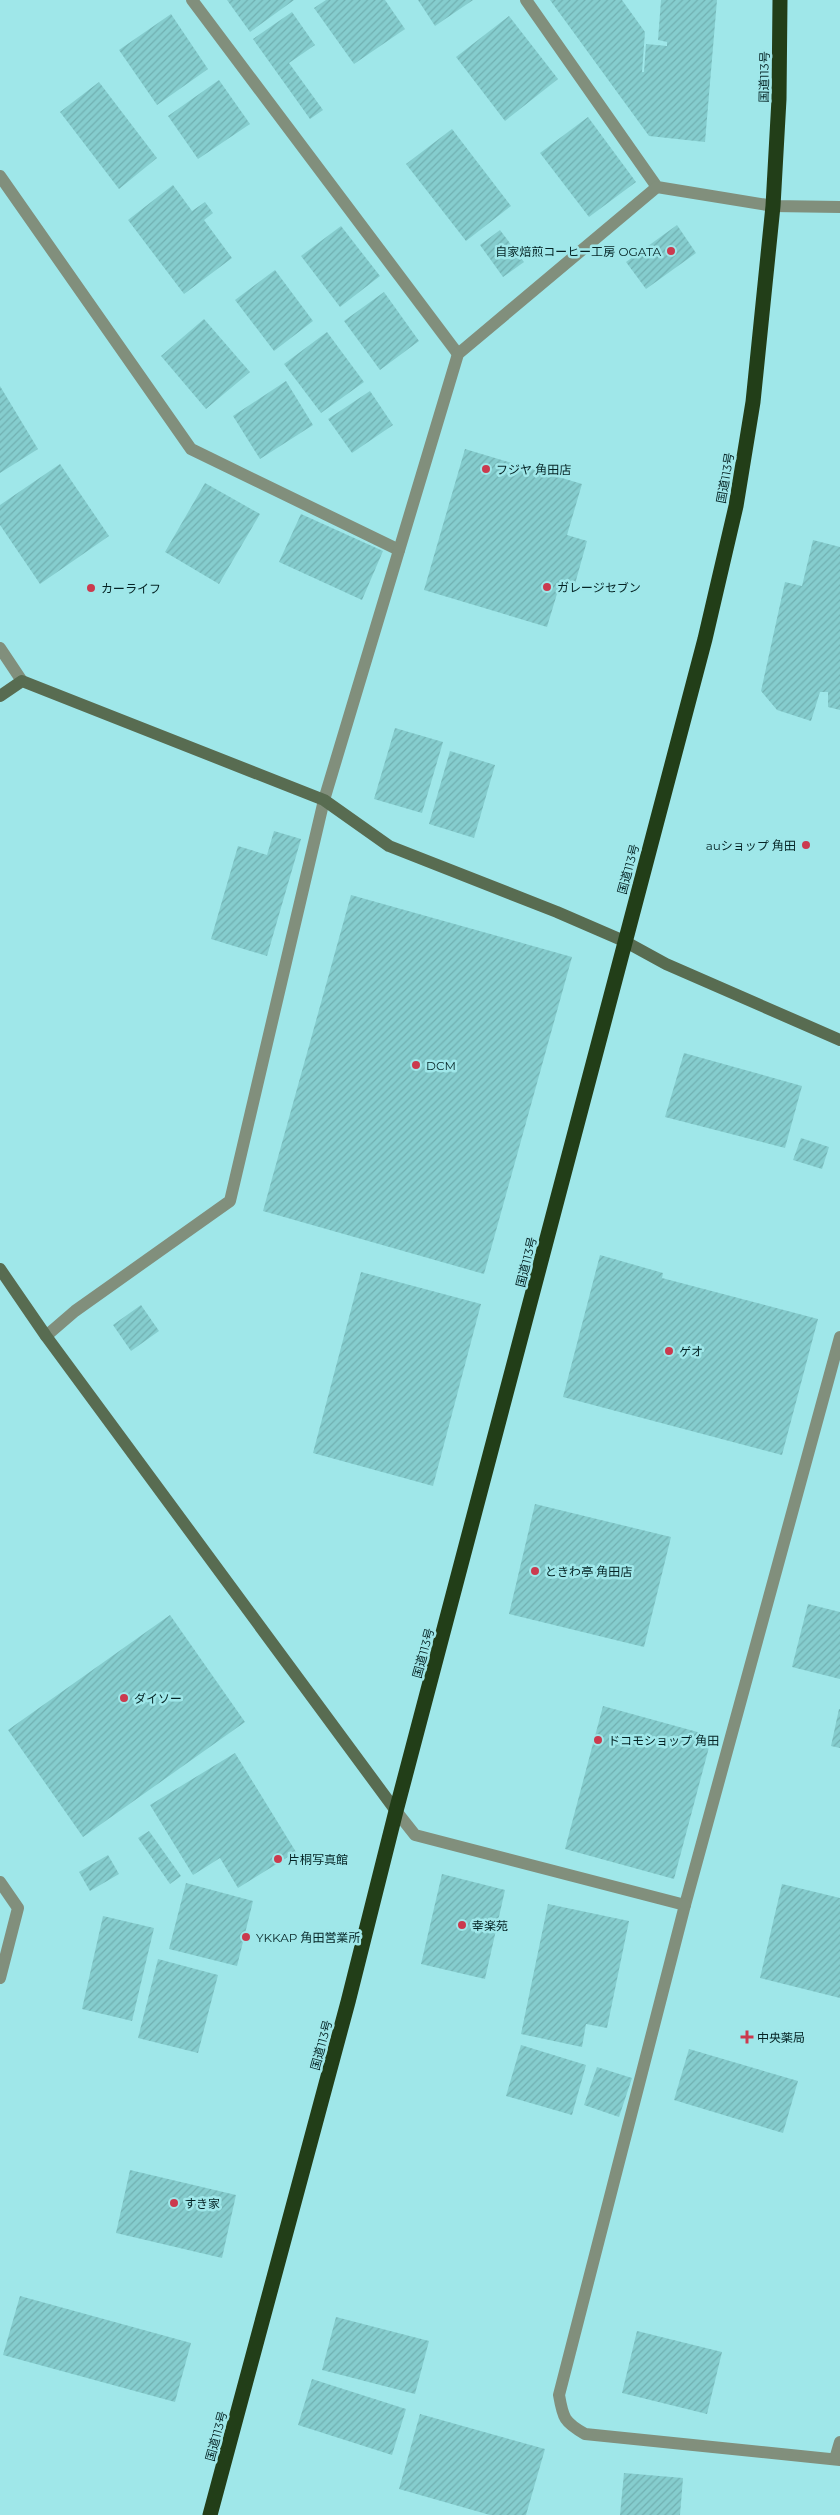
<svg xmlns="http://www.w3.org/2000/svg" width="840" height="2515" viewBox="0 0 840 2515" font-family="Montserrat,'Noto Sans JP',sans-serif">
  <defs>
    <pattern id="building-hatch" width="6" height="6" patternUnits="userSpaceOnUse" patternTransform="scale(1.25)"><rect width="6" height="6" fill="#85cdce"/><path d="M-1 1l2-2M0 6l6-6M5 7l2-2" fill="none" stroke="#71b0b1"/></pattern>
  </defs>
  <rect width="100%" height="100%" fill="#9fe7e9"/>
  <g fill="url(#building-hatch)">
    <path d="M227,0H294L250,32Z"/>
    <path d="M326,0H385L405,29L354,64L314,8Z"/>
    <path d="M418,0H473L435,26Z"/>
    <path d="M550,0H622L645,32L642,72H644L646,44L667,46V42L658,40L661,0H717L705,142L649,136Z"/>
    <path d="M292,12L315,45L289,63L323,110L310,119L253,39Z"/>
    <path d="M171,14L208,69L157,105L119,50Z"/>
    <path d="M509,16L558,79L505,121L456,57Z"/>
    <path d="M219,80L250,124L198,159L168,116Z"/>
    <path d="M99,82L157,158L119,189L60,112Z"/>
    <path d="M588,117L636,182L589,217L540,153Z"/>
    <path d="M452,129L511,206L466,241L406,164Z"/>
    <path d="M173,185L192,211L205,202L213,213L204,220L232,258L184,294L128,220Z"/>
    <path d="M677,225L696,253L646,289L626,262Z"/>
    <path d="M341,226L380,276L340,307L301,256Z"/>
    <path d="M500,230L524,262L503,277L480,245Z"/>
    <path d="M275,270L313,321L274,351L235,300Z"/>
    <path d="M384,292L419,341L380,370L344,321Z"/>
    <path d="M204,319L250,372L206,409L161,356Z"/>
    <path d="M327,332L364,382L321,413L284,364Z"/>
    <path d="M286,381L313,425L260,459L233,416Z"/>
    <path d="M0,386L38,449L0,473Z"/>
    <path d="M370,391L393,425L352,453L328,419Z"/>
    <path d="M465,449L582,484L567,535L587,541L573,591L559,587L547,627L424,590Z"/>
    <path d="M60,464L109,536L40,584L0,525V505Z"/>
    <path d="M205,483L260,514L219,584L165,552Z"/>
    <path d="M301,514L383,551L362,600L279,562Z"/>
    <path d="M813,540L840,547V710L828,707V692H820L811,721L777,710L761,691L785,582L802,586Z"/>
    <path d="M395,728L443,742L422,813L374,799Z"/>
    <path d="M450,751L495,765L474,838L429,824Z"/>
    <path d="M274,831L301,839L267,956L211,939L238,846L267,855Z"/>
    <path d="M351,895L572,957L484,1274L263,1211Z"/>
    <path d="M684,1053L802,1086L785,1148L665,1117Z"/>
    <path d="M801,1138L829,1147L822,1169L793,1160Z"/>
    <path d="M600,1255L663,1273L662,1278L818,1319L782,1455L563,1397Z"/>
    <path d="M361,1272L481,1304L433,1486L313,1453Z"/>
    <path d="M141,1305L159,1331L131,1351L113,1325Z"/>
    <path d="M535,1504L671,1537L644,1647L509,1614Z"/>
    <path d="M808,1604L840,1612V1679L792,1667Z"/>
    <path d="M170,1615L245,1722L83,1837L8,1730Z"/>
    <path d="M603,1706L712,1736L674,1879L565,1849Z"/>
    <path d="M839,1709H840V1748L831,1746Z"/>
    <path d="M235,1753L296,1852L238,1888L220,1858L193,1875L150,1805Z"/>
    <path d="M149,1831L181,1876L170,1884L138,1838Z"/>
    <path d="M108,1855L119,1874L90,1891L79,1872Z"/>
    <path d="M442,1874L505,1890L485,1979L421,1964Z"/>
    <path d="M186,1883L253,1901L237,1966L169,1949Z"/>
    <path d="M782,1884L840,1898V1998L760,1978Z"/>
    <path d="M548,1904L629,1921L607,2028L586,2024L582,2047L521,2034Z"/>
    <path d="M103,1916L154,1928L132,2021L82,2009Z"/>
    <path d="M158,1959L218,1975L198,2053L138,2038Z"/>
    <path d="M521,2045L586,2065L572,2115L506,2096Z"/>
    <path d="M689,2049L798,2081L783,2133L674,2100Z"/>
    <path d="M597,2067L632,2078L619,2117L584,2105Z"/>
    <path d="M130,2170L236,2195L222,2258L116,2233Z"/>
    <path d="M20,2296L191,2343L175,2402L3,2355Z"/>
    <path d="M336,2317L429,2341L415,2394L322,2370Z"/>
    <path d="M637,2331L722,2352L707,2414L622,2393Z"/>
    <path d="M312,2379L406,2409L392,2455L298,2425Z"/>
    <path d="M420,2414L545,2449L526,2515H490L399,2489Z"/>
    <path d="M624,2473L683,2478L680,2515H620Z"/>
  </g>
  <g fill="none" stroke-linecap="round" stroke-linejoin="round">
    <g stroke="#818f7c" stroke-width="12">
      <path d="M192,0L458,354"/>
      <path d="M526,0L657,187L773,206L840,207"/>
      <path d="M0,176L191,449L399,550"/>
      <path d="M0,648L22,681"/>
      <path d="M46,1336L75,1311L230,1201L324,800L458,354L657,187"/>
      <path d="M840,1337L685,1905L559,2395C563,2418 564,2422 585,2434L840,2460"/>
      <path d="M396,1811L415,1835L685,1905"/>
      <path d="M0,1882L18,1908L0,1978"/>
      <path d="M835,2459L840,2442"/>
    </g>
    <g stroke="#586c51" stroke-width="12">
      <path d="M0,696L22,681L324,800L389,846L557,912L624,941L666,964L840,1040"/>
      <path d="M0,1269L46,1336L396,1811"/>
    </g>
    <path stroke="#223e18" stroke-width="15" d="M210,2515L348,2002L396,1811L705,639L736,506L753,402L773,206L779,99L780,0"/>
  </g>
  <g fill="#cb3a4e" stroke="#9fe7e9" stroke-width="2">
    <circle cx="671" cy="251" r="5"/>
    <circle cx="486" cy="469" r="5"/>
    <circle cx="547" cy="587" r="5"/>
    <circle cx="91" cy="588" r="5"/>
    <circle cx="806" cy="845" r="5"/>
    <circle cx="416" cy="1065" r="5"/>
    <circle cx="669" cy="1351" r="5"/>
    <circle cx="535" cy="1571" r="5"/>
    <circle cx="124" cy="1698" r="5"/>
    <circle cx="598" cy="1740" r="5"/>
    <circle cx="278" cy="1859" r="5"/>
    <circle cx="462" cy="1925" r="5"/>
    <circle cx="246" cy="1937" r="5"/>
    <path d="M744.5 2029.5h5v5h5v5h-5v5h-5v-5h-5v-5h5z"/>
    <circle cx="174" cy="2203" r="5"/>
  </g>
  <g text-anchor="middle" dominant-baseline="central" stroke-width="5" stroke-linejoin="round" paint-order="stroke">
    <g font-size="12" fill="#052425" stroke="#9fe7e9">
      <text transform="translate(764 77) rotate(-89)">国道113号</text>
      <text transform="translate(725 478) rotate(-80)">国道113号</text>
      <text transform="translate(628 869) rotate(-75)">国道113号</text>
      <text transform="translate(526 1262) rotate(-76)">国道113号</text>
      <text transform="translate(423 1653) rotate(-75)">国道113号</text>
      <text transform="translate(321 2045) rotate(-75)">国道113号</text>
      <text transform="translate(216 2436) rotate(-75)">国道113号</text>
    </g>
    <g font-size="12" fill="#052425" stroke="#9fe7e9" text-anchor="start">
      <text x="661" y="251" text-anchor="end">自家焙煎コーヒー工房 OGATA</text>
      <text x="496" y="469">フジヤ 角田店</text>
      <text x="557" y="587">ガレージセブン</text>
      <text x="101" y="588">カーライフ</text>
      <text x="796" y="845" text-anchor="end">auショップ 角田</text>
      <text x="426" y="1065">DCM</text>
      <text x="679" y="1351">ゲオ</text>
      <text x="545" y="1571">ときわ亭 角田店</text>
      <text x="134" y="1698">ダイソー</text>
      <text x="608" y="1740">ドコモショップ 角田</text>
      <text x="288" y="1859">片桐写真館</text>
      <text x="472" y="1925">幸楽苑</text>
      <text x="256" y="1937">YKKAP 角田営業所</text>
      <text x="757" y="2037">中央薬局</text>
      <text x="184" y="2203">すき家</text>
    </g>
  </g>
</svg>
